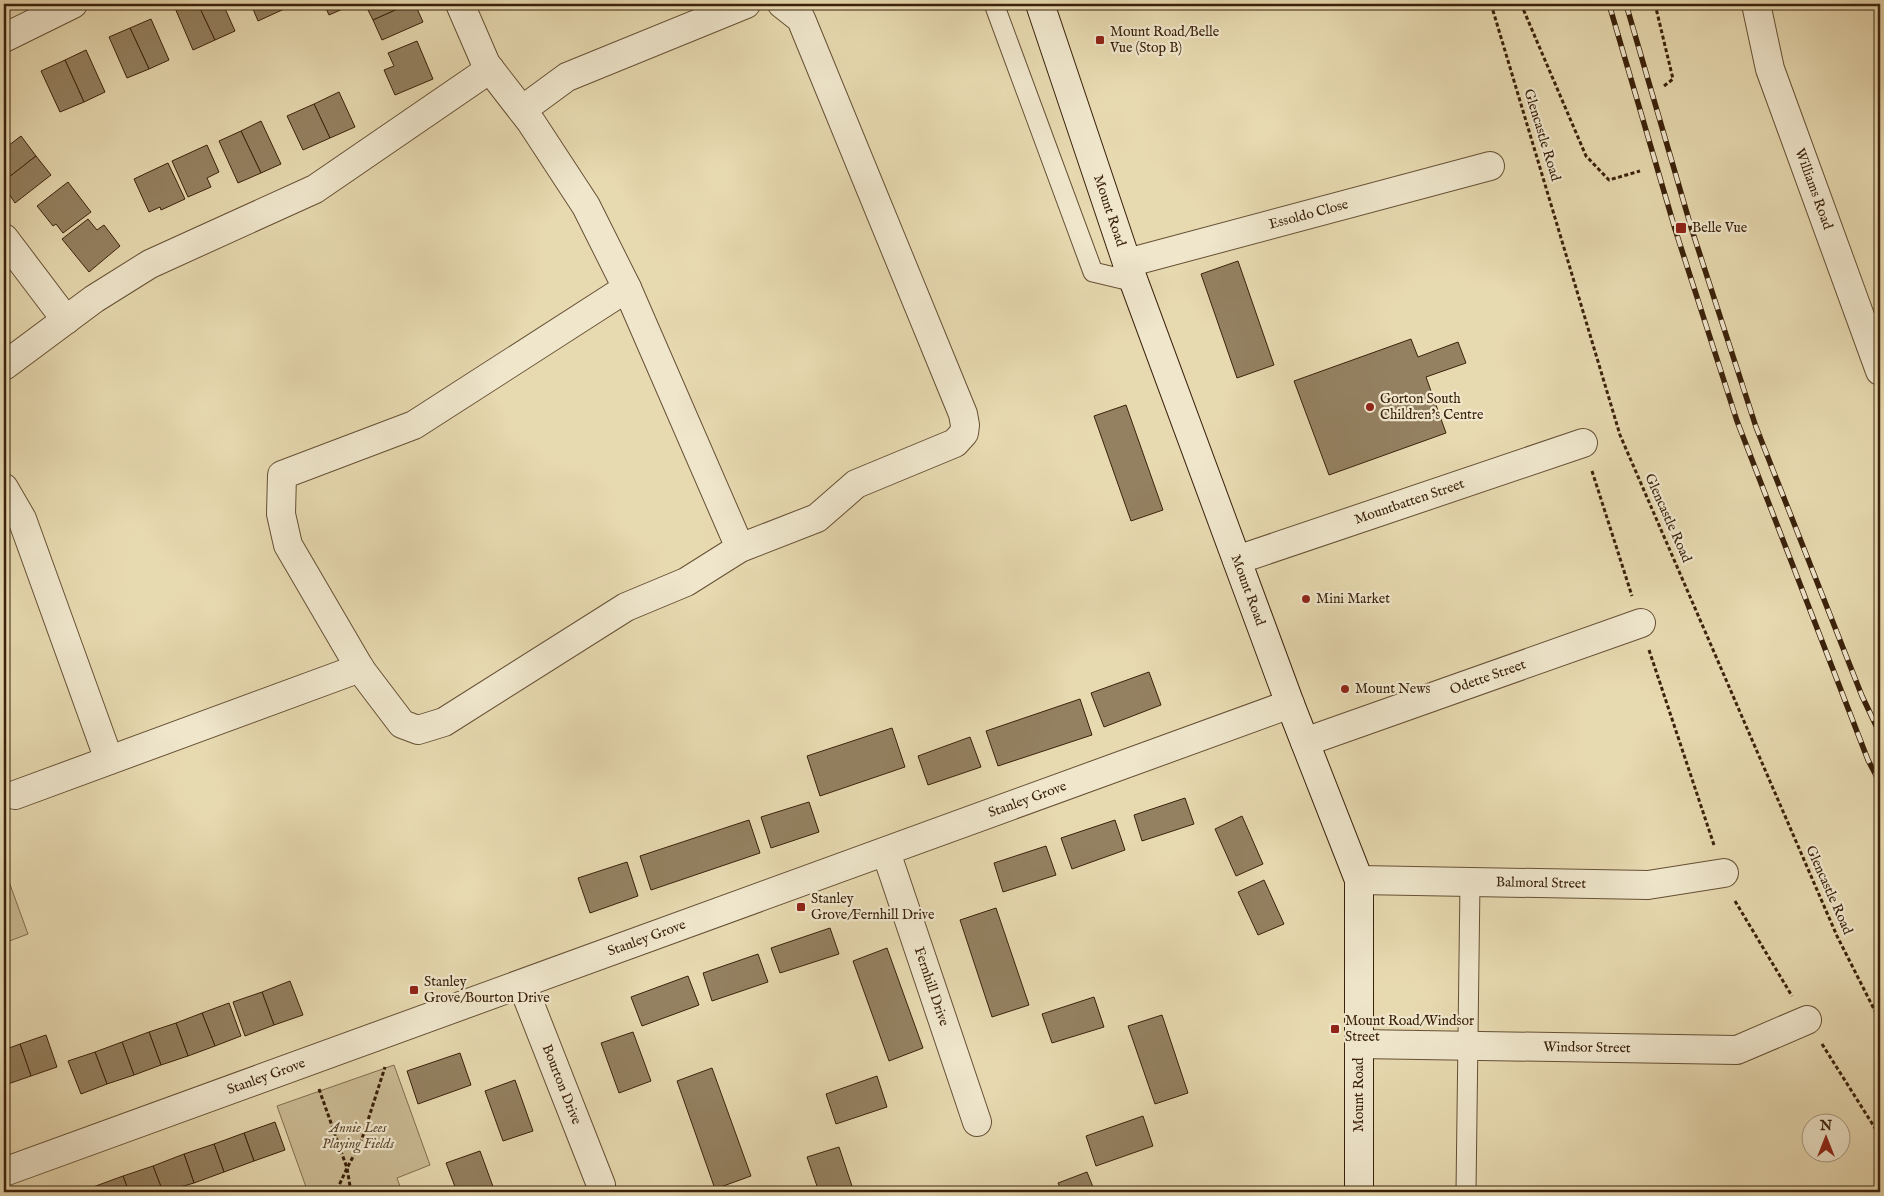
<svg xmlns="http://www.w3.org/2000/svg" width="1884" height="1196" viewBox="0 0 1884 1196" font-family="'IM FELL English',serif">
  <rect width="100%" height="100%" fill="#e7d9b0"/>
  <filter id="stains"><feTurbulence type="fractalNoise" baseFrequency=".004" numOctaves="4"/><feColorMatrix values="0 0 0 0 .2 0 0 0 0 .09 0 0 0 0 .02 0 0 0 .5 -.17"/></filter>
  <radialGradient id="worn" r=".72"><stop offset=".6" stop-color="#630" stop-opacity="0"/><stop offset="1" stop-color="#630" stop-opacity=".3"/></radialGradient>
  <g fill="#caba94" stroke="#826e50">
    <path d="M4,868L28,934L4,943Z"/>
    <path d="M394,1065L430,1165L397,1178L402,1192H293L306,1187L277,1106Z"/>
  </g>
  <g fill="#948161" stroke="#3b220b">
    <path d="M184,4H198L215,40L193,50L175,8Z"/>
    <path d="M198,4H223L235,31L215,40Z"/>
    <path d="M251,4H279L282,10L258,21Z"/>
    <path d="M279,4H296L282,10Z"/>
    <path d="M324,4H354L329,15Z"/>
    <path d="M365,4H409L373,20Z"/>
    <path d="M409,4H415L423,22L382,40L373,20Z"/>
    <path d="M151,19L169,60L149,69L130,28Z"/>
    <path d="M130,28L149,69L127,78L109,37Z"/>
    <path d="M417,41L433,79L395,95L384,70L394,66L388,53Z"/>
    <path d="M86,50L105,92L84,102L65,60Z"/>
    <path d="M65,60L84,102L60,112L41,71Z"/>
    <path d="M339,92L355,127L330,138L314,104Z"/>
    <path d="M314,104L330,138L303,150L287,116Z"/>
    <path d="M261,121L281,164L261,173L241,131Z"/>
    <path d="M241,131L261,173L238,183L219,141Z"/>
    <path d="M21,136L36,156L4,181V149Z"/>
    <path d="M207,145L219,172L207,178L211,187L188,197L172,161Z"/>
    <path d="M36,156L51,175L15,203L9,194L4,198V181Z"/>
    <path d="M168,163L185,199L161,210L160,207L149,212L134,179Z"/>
    <path d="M68,182L91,212L63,233L56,224L53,226L37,206Z"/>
    <path d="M88,219L97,230L104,225L120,246L89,272L62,239Z"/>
    <path d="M1238,261L1274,365L1237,378L1201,274Z"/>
    <path d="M1411,339L1418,357L1458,342L1466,363L1426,377L1446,433L1329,475L1294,381Z"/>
    <path d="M1126,405L1163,510L1131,521L1094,416Z"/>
    <path d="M1149,672L1161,705L1104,727L1091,693Z"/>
    <path d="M1080,699L1092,735L998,766L986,731Z"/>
    <path d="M892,728L905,767L820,796L807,756Z"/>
    <path d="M970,737L981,767L928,785L918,756Z"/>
    <path d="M1185,798L1194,824L1142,841L1134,815Z"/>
    <path d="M809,802L819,832L771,848L761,817Z"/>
    <path d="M1242,816L1263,864L1236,876L1215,829Z"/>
    <path d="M749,820L760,853L651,890L640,856Z"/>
    <path d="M1115,820L1125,850L1072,869L1061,838Z"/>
    <path d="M1046,846L1056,875L1003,892L994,863Z"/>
    <path d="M627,862L638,896L590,913L578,878Z"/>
    <path d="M1264,880L1284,924L1258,935L1238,892Z"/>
    <path d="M996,908L1029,1005L992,1017L960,920Z"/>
    <path d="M830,928L839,954L780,973L771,948Z"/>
    <path d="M887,948L923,1048L889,1061L853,961Z"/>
    <path d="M758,954L768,982L712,1001L703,973Z"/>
    <path d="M688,976L699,1005L642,1026L631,997Z"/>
    <path d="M290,981L303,1015L274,1025L262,992Z"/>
    <path d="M262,992L274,1025L245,1036L233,1002Z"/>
    <path d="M1094,997L1104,1027L1052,1043L1042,1014Z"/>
    <path d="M229,1003L241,1036L215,1046L202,1013Z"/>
    <path d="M202,1013L215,1046L188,1056L176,1023Z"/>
    <path d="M1162,1015L1188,1093L1155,1104L1128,1026Z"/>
    <path d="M176,1023L188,1056L161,1065L149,1032Z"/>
    <path d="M149,1032L161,1065L134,1075L122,1042Z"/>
    <path d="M633,1032L651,1081L619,1093L601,1043Z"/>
    <path d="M46,1035L57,1067L31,1076L20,1044Z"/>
    <path d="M122,1042L134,1075L107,1084L95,1052Z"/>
    <path d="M20,1044L31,1076L5,1085L4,1050Z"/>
    <path d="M95,1052L107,1084L81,1094L68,1061Z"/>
    <path d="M460,1053L471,1085L418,1104L407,1071Z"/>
    <path d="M712,1068L751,1176L715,1189L677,1081Z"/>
    <path d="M877,1076L887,1107L836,1124L826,1094Z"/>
    <path d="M515,1080L533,1131L503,1141L485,1091Z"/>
    <path d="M1143,1116L1153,1146L1096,1166L1086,1136Z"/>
    <path d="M275,1122L285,1150L254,1161L244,1133Z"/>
    <path d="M244,1133L254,1161L224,1172L214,1144Z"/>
    <path d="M214,1144L224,1172L194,1183L184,1154Z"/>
    <path d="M839,1147L854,1192H819L807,1157Z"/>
    <path d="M480,1151L495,1192H457L446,1163Z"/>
    <path d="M184,1154L194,1183L163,1192L153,1166Z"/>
    <path d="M153,1166L163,1192H129L123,1176Z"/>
    <path d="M1087,1172L1095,1192H1062L1058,1183Z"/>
    <path d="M123,1176L129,1192H94L93,1187Z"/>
  </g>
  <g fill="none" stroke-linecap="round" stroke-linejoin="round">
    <defs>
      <g id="service">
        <path d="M994,4L1093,272L1135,282"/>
        <path d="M1466,1192L1470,882"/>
      </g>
      <g id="minor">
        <path d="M460,4L486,64L531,122L586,206L627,288L740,548"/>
        <path id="s1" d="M1756,4L1770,69L1880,371"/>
        <path d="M522,110L567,77L746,4"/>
        <path d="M4,238L66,320"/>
        <path id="s2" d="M1127,263L1490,166"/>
        <path d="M627,288L414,425L282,475L281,514L288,545L361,670L402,724L418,730L444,722L626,607L686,582L740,548L817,518L856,484L955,443L964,433L965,425L963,414L801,19L782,4"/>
        <path d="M4,366L94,299L150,264L315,189L490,69"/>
        <path d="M4,488L22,519L109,760"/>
        <path id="s3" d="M1237,560L1583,443"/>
        <path id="s4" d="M1305,742L1641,623"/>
        <path d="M15,795L360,668"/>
        <path id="s5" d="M886,852L977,1122"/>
        <path id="s6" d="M1359,880L1648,885L1724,873"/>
        <path id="s7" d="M522,984L601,1185"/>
        <path id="s8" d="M1359,1044L1737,1050L1807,1020"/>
      </g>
      <g id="tertiary">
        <path d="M4,38L73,4"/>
        <path id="s9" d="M4,1172L1290,704"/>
      </g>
      <g id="secondary">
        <path id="s10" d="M1040,4L1127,263L1290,704L1359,880V1192"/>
      </g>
    </defs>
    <use href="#service" stroke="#665034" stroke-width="21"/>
    <use href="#minor" stroke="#665034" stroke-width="30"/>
    <use href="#tertiary" stroke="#665034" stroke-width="30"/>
    <use href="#secondary" stroke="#3b220b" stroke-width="30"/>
    <g stroke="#3b220b" stroke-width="3" stroke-dasharray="4 2.5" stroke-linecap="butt">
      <path d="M1491,4L1620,435L1837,936L1880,1021"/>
      <path d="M1521,4L1586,156L1609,180L1640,171"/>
      <path d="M1655,4L1673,79L1664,86"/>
      <path d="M1592,471L1632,596"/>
      <path d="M1649,650L1714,845"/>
      <path d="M1735,901L1792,996"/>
      <path d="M1822,1044L1880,1136"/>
      <path d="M319,1089L347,1168L336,1192"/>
      <path d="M351,1192L347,1168L361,1142L385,1067"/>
    </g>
    <use href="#service" stroke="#efe6cc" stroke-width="19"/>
    <use href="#minor" stroke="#efe6cc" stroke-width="28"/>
    <use href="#tertiary" stroke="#efe6cc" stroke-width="28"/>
    <use href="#secondary" stroke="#efe6cc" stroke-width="28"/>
    <defs>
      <g id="rail">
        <path d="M1609,4L1675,229L1737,421L1868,760L1880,783"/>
        <path d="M1626,4L1691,227L1756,427L1862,696L1880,734"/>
      </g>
    </defs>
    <use href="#rail" stroke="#3b220b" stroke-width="5.5"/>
    <use href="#rail" stroke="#efe6cc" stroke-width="4" stroke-dasharray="11" stroke-linecap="butt"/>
  </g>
  <g fill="#8f2418" stroke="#efe6cc" stroke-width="2">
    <rect x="1095" y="35" width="10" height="10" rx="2.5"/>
    <rect x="1675" y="222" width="12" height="12" rx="2.5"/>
    <circle cx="1370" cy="407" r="5"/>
    <circle cx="1306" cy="599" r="5"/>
    <circle cx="1345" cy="689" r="5"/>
    <rect x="796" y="902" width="10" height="10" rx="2.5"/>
    <rect x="409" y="985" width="10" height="10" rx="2.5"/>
    <rect x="1330" y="1024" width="10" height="10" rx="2.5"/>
  </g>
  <g text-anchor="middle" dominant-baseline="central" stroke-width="4.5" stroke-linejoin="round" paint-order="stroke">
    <g font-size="14" fill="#3b220b" stroke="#efe6cc" text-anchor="start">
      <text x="1110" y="32">Mount Road/Belle<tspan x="1110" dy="16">Vue (Stop B)</tspan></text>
      <text x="1692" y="228">Belle Vue</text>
      <text x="1380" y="399">Gorton South<tspan x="1380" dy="16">Children's Centre</tspan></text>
      <text x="1316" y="599">Mini Market</text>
      <text x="1355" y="689">Mount News</text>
      <text x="811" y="899">Stanley<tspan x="811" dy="16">Grove/Fernhill Drive</tspan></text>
      <text x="424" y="982">Stanley<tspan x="424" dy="16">Grove/Bourton Drive</tspan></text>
      <text x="1345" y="1021">Mount Road/Windsor<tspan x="1345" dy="16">Street</tspan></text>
    </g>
    <g font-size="14" fill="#3b220b" stroke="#efe6cc">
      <text transform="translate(1542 135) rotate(73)">Glencastle Road</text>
      <text stroke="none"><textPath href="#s1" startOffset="194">Williams Road</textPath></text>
      <text stroke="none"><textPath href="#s10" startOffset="218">Mount Road</textPath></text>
      <text stroke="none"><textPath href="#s2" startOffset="188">Essoldo Close</textPath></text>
      <text stroke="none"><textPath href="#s3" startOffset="182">Mountbatten Street</textPath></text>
      <text transform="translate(1668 518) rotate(66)">Glencastle Road</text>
      <text stroke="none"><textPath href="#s10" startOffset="622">Mount Road</textPath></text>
      <text stroke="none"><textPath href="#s4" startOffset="194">Odette Street</textPath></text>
      <text stroke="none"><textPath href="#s9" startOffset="1089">Stanley Grove</textPath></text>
      <text stroke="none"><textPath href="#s6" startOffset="182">Balmoral Street</textPath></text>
      <text transform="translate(1829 890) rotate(66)">Glencastle Road</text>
      <text stroke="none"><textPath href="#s9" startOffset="684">Stanley Grove</textPath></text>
      <text stroke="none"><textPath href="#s5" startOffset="142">Fernhill Drive</textPath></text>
      <text stroke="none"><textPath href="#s8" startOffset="228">Windsor Street</textPath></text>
      <text stroke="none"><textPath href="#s9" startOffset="279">Stanley Grove</textPath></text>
      <text stroke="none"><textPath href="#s7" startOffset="108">Bourton Drive</textPath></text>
      <text transform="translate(1359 1095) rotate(-90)">Mount Road</text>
    </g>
    <g font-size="14" font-style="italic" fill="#5f482d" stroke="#efe6cc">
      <text x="358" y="1128">Annie Lees<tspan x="358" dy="16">Playing Fields</tspan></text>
    </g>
  </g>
  <rect width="1884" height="1196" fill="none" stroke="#e7d9b0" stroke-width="20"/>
  <rect x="5" y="5" width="1874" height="1186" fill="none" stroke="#3b220b" stroke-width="2.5"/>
  <rect x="10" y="10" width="1864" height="1176" fill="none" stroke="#3b220b"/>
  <g transform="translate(1826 1138)"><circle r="24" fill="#efe6cc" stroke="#a7987f"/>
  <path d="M0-4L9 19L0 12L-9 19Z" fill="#8f2418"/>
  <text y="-8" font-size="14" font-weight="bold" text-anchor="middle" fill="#3b220b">N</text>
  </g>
  <rect width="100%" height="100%" filter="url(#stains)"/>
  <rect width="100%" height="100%" fill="url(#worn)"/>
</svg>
